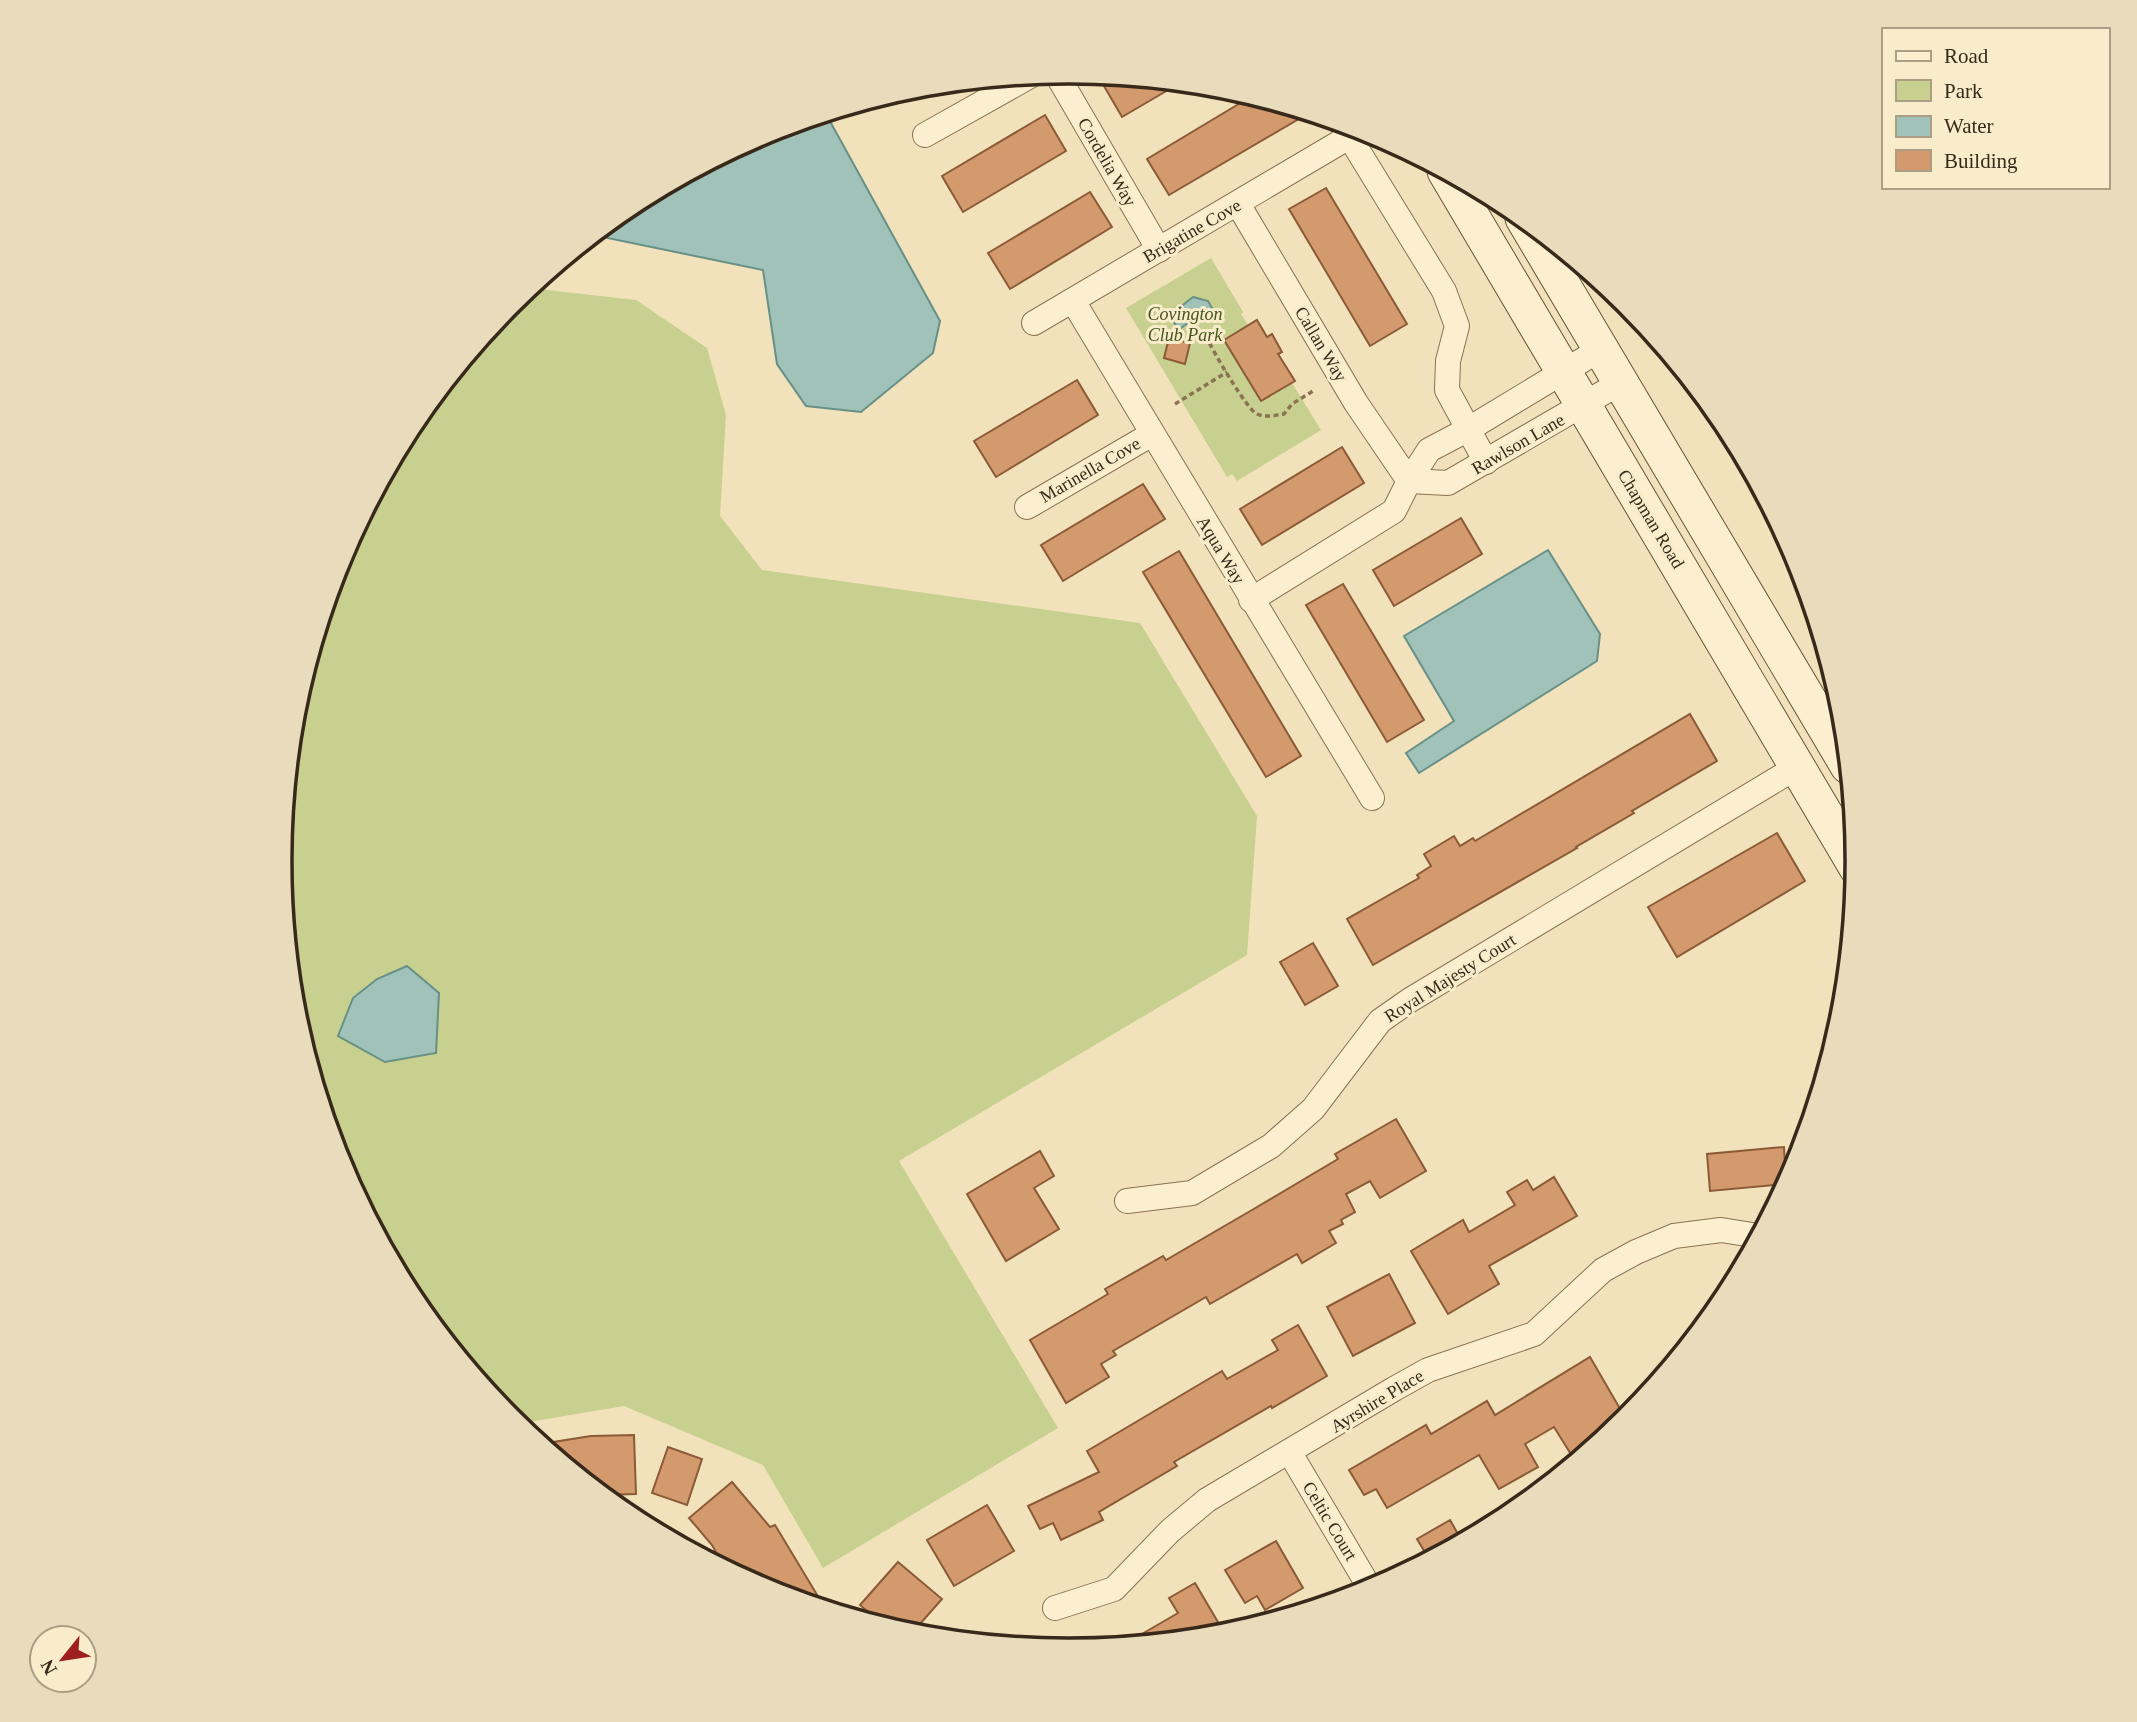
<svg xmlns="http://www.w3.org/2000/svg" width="2137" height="1722" viewBox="0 0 2137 1722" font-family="'Times New Roman',serif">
  <rect width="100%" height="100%" fill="#f2e2bb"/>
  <g fill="#c7d08e">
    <path d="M1211,258L1243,312L1241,314L1248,325L1224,340L1261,401L1292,383L1321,430L1237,481L1232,474L1227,477L1126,308Z"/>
    <path d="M529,288L636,300L707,348L726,415L720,516L762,570L1140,623L1257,816L1247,955L899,1161L1058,1428L823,1568L763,1465L624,1406L517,1424L510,1419L412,1299L339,1163L294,1015L279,861L295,707L339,559L412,422L511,303Z"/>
  </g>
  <g fill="#a0c2b8" stroke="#679087" stroke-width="2">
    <path d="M826,114L940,321L933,353L861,412L806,406L777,364L763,270L593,235L630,205L767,132Z"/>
    <path d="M1193,297L1208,301L1213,310L1212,314L1205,317L1198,316L1181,328L1177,327L1172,319L1174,312Z"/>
    <path d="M1548,550L1600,634L1597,661L1419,773L1406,753L1454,721L1404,636Z"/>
    <path d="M407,966L439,993L436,1053L385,1062L338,1036L353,998L377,979Z"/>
  </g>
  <g fill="#d39a6d" stroke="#8b5a37" stroke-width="2">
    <path d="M1097,74L1118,77L1180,83L1122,117Z"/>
    <path d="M1252,96L1309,113L1169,195L1147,159Z"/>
    <path d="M1045,115L1066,151L963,212L942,176Z"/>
    <path d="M1326,188L1407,324L1370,346L1289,209Z"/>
    <path d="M1090,192L1112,227L1010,289L988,253Z"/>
    <path d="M1257,320L1267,337L1272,334L1282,352L1278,354L1295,381L1261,401L1224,340Z"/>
    <path d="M1169,338L1190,343L1185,364L1164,358Z"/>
    <path d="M1077,380L1098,415L996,477L974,441Z"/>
    <path d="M1342,447L1364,483L1262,545L1240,509Z"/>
    <path d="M1143,484L1165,519L1063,581L1041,545Z"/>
    <path d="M1461,518L1482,554L1394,606L1373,570Z"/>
    <path d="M1179,551L1301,756L1266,777L1143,572Z"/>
    <path d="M1343,584L1424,720L1387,742L1306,605Z"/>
    <path d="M1690,714L1717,761L1632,811L1634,813L1576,847L1577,848L1373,965L1347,919L1419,878L1417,875L1431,866L1424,854L1454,836L1460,846L1473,838L1475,841Z"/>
    <path d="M1777,833L1805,881L1677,957L1648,907Z"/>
    <path d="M1313,943L1338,986L1305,1005L1280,962Z"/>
    <path d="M1396,1119L1426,1171L1380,1198L1370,1181L1346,1194L1355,1212L1341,1220L1343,1224L1329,1231L1336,1243L1302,1263L1297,1254L1210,1304L1206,1297L1113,1351L1116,1355L1101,1364L1109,1377L1066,1403L1030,1340L1108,1294L1105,1289L1163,1256L1166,1260L1252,1210L1338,1159L1335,1154Z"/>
    <path d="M1784,1147L1786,1184L1710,1191L1707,1154Z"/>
    <path d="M1040,1151L1054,1176L1034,1188L1059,1229L1006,1261L967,1194Z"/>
    <path d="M1554,1177L1577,1216L1489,1266L1499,1284L1448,1314L1411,1251L1463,1220L1469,1232L1515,1205L1507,1192L1527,1180L1533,1190Z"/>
    <path d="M1389,1274L1415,1323L1353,1356L1327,1307Z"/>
    <path d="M1298,1325L1327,1376L1272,1408L1271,1406L1174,1462L1177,1466L1099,1512L1103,1520L1061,1540L1053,1523L1040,1529L1028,1506L1099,1472L1087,1451L1222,1371L1227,1379L1278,1350L1272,1340Z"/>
    <path d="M1590,1357L1626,1419L1604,1437L1572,1456L1554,1427L1525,1444L1538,1467L1499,1489L1479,1455L1387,1508L1376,1489L1364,1495L1349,1470L1426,1425L1431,1434L1487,1401L1495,1415Z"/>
    <path d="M634,1435L636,1494L603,1495L541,1444L591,1436Z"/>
    <path d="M668,1447L702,1459L687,1505L652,1493Z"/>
    <path d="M732,1482L770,1527L775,1525L825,1608L766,1590L725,1568L712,1545L689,1518Z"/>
    <path d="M987,1505L1014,1551L954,1586L927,1540Z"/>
    <path d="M1450,1520L1462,1541L1429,1559L1417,1539Z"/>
    <path d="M1276,1541L1303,1588L1265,1610L1257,1596L1245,1603L1225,1570Z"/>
    <path d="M898,1562L942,1599L911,1634L884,1626L860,1605Z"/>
    <path d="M1195,1583L1225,1634L1123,1645L1178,1613L1169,1598Z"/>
  </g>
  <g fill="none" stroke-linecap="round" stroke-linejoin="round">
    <defs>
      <g id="street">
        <path d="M1056,73L1159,250"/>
        <path d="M1341,123L1444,291L1457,326L1448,361L1447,390L1486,462"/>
        <path d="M925,135L1030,76"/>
        <path d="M1238,204L1356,403L1409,481"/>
        <path d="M1073,301L1372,798"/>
        <path d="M1034,323L1349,137"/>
        <path d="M1409,481L1448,483L1620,383"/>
        <path d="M1027,507L1152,434"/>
        <path d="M1251,600L1394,511L1409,481L1429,450L1467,430L1601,349"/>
        <path d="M1127,1201L1192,1193L1271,1146L1313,1109L1380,1021L1410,1000L1797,767"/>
        <path d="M1290,1453L1371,1590"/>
        <path d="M1055,1608L1114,1589L1170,1531L1207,1500L1394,1389L1428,1370L1534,1334L1603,1270L1636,1252L1674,1236L1721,1230L1759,1236"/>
      </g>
      <g id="secondary">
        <path d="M1445,171L1857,868"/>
        <path d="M1523,218L1848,766"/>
      </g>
    </defs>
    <use href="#street" stroke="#8a7253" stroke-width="26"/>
    <use href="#secondary" stroke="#6c5237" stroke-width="37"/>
    <g stroke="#8a7253" stroke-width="3.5" stroke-dasharray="5 3.5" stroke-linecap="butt">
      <path d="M1206,336C1211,348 1247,410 1257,414C1266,418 1275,415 1284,414L1292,404L1313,391"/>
      <path d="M1175,404L1227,372"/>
    </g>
    <use href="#street" stroke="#fcefcf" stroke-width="24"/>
    <use href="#secondary" stroke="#fcefcf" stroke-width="35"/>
  </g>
  <g text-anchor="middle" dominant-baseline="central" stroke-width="6" stroke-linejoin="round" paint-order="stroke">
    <g font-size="18" fill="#38291a" stroke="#f8eccb">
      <text transform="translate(1107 162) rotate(60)">Cordelia Way</text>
      <text transform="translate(1192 231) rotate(-30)">Brigatine Cove</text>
      <text transform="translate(1321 344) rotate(59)">Callan Way</text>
      <text transform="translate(1518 444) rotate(-30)">Rawlson Lane</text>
      <text transform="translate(1090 470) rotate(-30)">Marinella Cove</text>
      <text transform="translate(1651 519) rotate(59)">Chapman Road</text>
      <text transform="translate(1221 550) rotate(59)">Aqua Way</text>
      <text transform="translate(1450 978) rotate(-32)">Royal Majesty Court</text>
      <text transform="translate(1377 1401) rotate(-31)">Ayrshire Place</text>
      <text transform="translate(1330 1521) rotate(59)">Celtic Court</text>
    </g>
    <g font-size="18" font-style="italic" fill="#47561f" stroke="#f8eccb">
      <text x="1185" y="314">Covington<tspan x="1185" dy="21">Club Park</tspan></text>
    </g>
  </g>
  <path d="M0 0H2137V1722H0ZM1068 84H1069A776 776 0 0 1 1845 860V862A776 776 0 0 1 1069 1638H1068A776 776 0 0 1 292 862V860A776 776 0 0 1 1068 84Z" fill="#e9dcbd" fill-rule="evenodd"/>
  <path fill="none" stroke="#38291a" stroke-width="3.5" d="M1068 84H1069A776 776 0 0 1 1845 860V862A776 776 0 0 1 1069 1638H1068A776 776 0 0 1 292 862V860A776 776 0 0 1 1068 84Z"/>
  <rect x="1882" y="28" width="228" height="161" fill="#f8eccb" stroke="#ab9e84" stroke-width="2"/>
  <rect x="1896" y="51" width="35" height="10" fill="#fcefcf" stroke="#ab9e84" stroke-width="2"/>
  <text x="1944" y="63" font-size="21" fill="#38291a">Road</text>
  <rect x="1896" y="80" width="35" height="21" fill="#c7d08e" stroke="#ab9e84" stroke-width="2"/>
  <text x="1944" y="98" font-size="21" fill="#38291a">Park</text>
  <rect x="1896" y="116" width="35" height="21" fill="#a0c2b8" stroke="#ab9e84" stroke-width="2"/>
  <text x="1944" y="133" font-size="21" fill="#38291a">Water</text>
  <rect x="1896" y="150" width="35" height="21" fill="#d39a6d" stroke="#ab9e84" stroke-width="2"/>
  <text x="1944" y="168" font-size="21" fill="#38291a">Building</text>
  <g transform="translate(63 1659) rotate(240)"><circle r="33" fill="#f8eccb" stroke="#ab9e84" stroke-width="2"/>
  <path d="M0-5L12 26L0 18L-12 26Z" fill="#9e201e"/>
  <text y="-10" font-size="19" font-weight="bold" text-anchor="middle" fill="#38291a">N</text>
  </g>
</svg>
